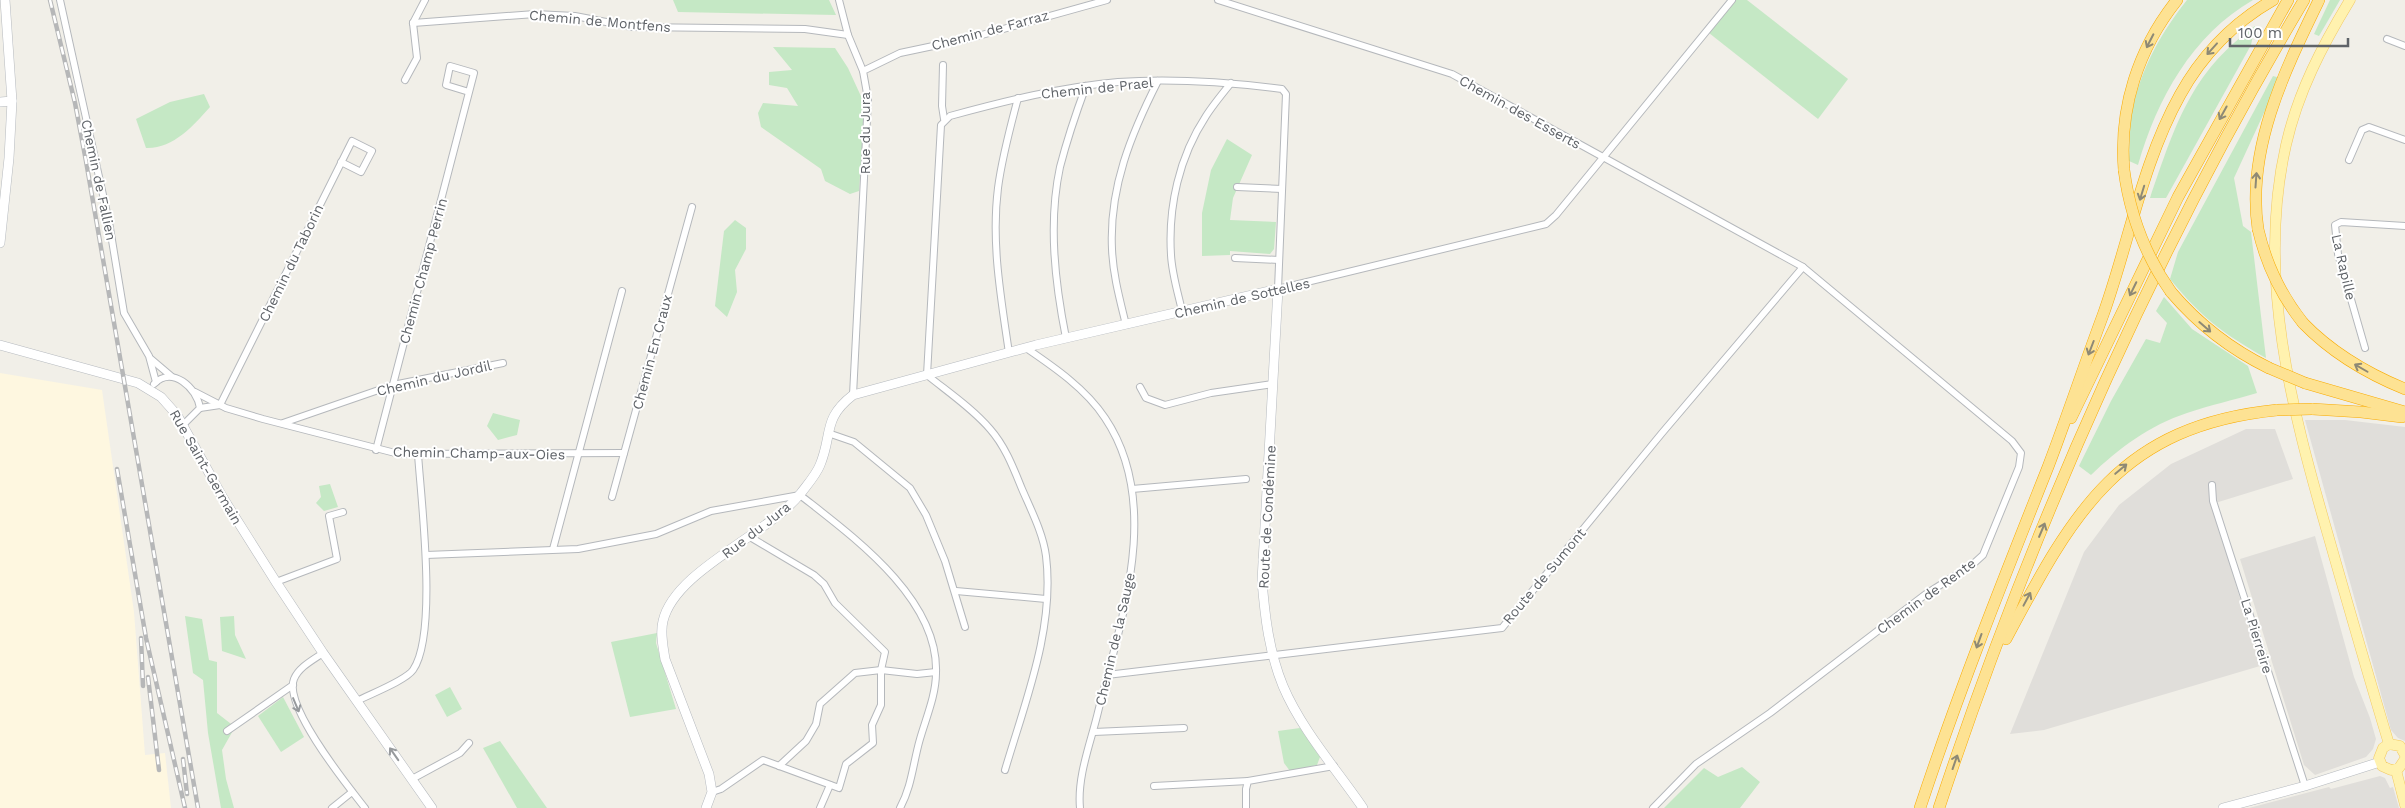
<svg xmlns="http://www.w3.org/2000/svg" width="2405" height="808" viewBox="0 0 2405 808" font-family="'Work Sans',sans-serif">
  <rect width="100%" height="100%" fill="#f1efe8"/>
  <path fill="#fef7e0" d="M0,373L102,390L134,612L145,755L165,753L171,808H0Z"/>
  <g fill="#e0deda">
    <path d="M2305,420H2345L2405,427V741L2398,738L2391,730Z"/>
    <path d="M2246,429H2275L2293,479L2212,504L2260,666L2044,730L2010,734L2084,552L2119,505L2171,464Z"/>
    <path d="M2315,536L2354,677L2370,718L2376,739L2373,749L2366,757L2315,775L2304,765L2240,559Z"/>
    <path d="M2380,776L2385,778L2390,788L2393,787L2399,808H2249L2329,787L2331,789Z"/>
  </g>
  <g fill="#c5e8c5">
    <path d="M673,0H829L836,15L678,12Z"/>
    <path d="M1736,0H1747L1848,79L1818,119L1709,33Z"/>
    <path d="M2187,0H2253C2192,35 2157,99 2138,165L2129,161C2130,143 2129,121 2134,103C2143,65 2163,30 2187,0Z"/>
    <path d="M2330,0H2340L2319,36L2314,34Z"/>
    <path d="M2255,26L2251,45L2166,198H2150C2175,126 2190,73 2255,26Z"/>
    <path d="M773,47L835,48L848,68L865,105L859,191L850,194L825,181L821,169L761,127L758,113L763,103L798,106L787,88L769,85V72L792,70Z"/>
    <path d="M2273,76L2280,78L2234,178L2243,226L2251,232L2266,358C2222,333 2202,318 2170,279L2178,252Z"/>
    <path d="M204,94L210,107C193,126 173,149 146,148L136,119L170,102Z"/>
    <path d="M1227,139L1252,155L1233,198L1230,220L1276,222L1274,249L1270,254L1230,251V255L1202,256V213L1211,170Z"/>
    <path d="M735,220L746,228V249L735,270L737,292L727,317L715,306L724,231Z"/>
    <path d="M2164,297L2192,329L2248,366L2257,393C2234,400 2210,405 2187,413C2150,425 2118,449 2091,475L2079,466L2111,401L2146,339L2160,343L2167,323L2156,311Z"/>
    <path d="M493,413L520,420L517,435L498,440L487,426Z"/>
    <path d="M330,484L338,507L324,511L316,503L321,497L319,486Z"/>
    <path d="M185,616L202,619L209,660L217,662V713L235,727L222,750L226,779L234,808H221L208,733L203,680L193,673Z"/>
    <path d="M234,616L235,635L246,659L222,651L220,617Z"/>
    <path d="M657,633L656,643L676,709L630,717L611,642Z"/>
    <path d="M450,687L462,709L447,717L435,695Z"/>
    <path d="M283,697L304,737L281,752L258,716Z"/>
    <path d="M1300,728L1320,757L1317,765L1290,771L1284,763L1278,731Z"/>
    <path d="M500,741L547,808H517L483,748Z"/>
    <path d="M1742,767L1760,782L1740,808H1664L1704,768L1718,777Z"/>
  </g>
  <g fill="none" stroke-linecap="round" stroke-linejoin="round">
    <defs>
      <g id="street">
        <path d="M60,0L109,222L124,313L149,356L156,382"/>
        <path d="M839,0L848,35L863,71"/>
        <path d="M1218,0L1452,74L1803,267L2012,441L2021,453L2019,467L1983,555L1972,565L1926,594L1770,713L1696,764L1653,808"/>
        <path d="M413,23L535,14L575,16L632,27L805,29L848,35"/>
        <path d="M413,23L425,0"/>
        <path d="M2387,39L2405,46"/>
        <path d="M943,65L942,106L944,119"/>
        <path d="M405,80L417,58L413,23"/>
        <path d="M2349,160L2362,130L2369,127L2405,140"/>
        <path d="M1237,187L1282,189"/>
        <path d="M1235,258L1279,260"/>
        <path d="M1182,311C1178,293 1172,274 1171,255C1168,207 1179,157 1206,116C1213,105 1222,94 1231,83"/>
        <path d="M1126,325C1120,300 1113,275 1112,249C1109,188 1131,134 1158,81"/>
        <path d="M1066,338C1055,283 1048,223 1060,167C1067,140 1076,113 1086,86"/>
        <path d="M1026,348C1054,367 1086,389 1105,418C1163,504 1121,620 1098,712C1091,742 1077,776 1080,808"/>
        <path d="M2365,348L2338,254L2335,225L2341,222L2405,226"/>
        <path d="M1009,353C1001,298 991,243 998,188C1002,157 1010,128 1018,98"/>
        <path d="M151,359L171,376"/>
        <path d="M154,384C172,365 197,388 200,408L183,425"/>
        <path d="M1140,387L1146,398L1165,405L1211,393L1273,384"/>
        <path d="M195,392L226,408L263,419L399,454L624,453"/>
        <path d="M853,395L868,99L863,71L900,53L971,38L1107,0"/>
        <path d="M220,405L352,141L372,151L361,172L341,162"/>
        <path d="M200,408L220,405"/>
        <path d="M283,423L393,385L503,363"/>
        <path d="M828,433L854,442L910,488L926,515L945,561L965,627"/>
        <path d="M376,450L474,73L450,66L446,85L469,92"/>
        <path d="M2212,485L2213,501L2305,786"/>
        <path d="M1132,489L1246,479"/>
        <path d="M612,497L692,207"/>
        <path d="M553,549L622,291"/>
        <path d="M426,555L578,549L656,534L711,511L800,495C852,536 939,598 936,673C936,695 926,718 920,739C913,763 912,786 900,808"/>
        <path d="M276,582L337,559L329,516L343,512"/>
        <path d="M956,591L1046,599"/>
        <path d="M323,653C313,660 299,667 294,679C283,706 347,785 365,808"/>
        <path d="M1107,675L1502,628L1662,433L1803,267"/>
        <path d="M357,701C370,694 405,681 413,670C438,634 421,500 418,454"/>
        <path d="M227,731L293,685"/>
        <path d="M1094,732L1184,728"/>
        <path d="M779,766L806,741L816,724L820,704L855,673L881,670L917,674L936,672"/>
        <path d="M1005,770C1025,702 1055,628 1046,556C1043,533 1031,510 1022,489C1013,467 1005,446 990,429C972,408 948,392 927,375L941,125L950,116C1005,101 1061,87 1118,82C1173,78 1228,82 1282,89L1286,94L1278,289L1546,224L1556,215L1732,0"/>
        <path d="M412,779L460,753L469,743"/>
        <path d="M1154,786L1248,781"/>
        <path d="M712,792L721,789L763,760L839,788L846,764L873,743L872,725L881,705V670L885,652L835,603L824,584L814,575L750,537"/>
        <path d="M332,808L352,792"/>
        <path d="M820,808L830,785"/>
        <path d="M1246,808V789L1248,781L1334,766"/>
      </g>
      <g id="secondary">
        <path d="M0,102L12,101"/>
        <path d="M0,243L9,158L12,101L5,0"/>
        <path d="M0,345L138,383L161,397L177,415L223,498L276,582L323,653L432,808"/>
        <path d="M706,808L712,792L709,774L665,659C663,646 660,633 663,621C675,570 768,535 801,493C807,485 816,475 820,465C833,434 822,419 853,395L1036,345L1278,289L1262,581C1265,617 1269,652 1283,686C1301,729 1337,770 1363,808"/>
        <path d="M2223,808L2305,786L2380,762"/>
      </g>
      <g id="primary">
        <path d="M2350,0C2322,46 2298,92 2286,145C2256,276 2292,410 2328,535C2348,605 2368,675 2389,744"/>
        <path d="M2405,755L2400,746L2389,744L2383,748L2379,758L2382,766L2391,770L2399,768L2405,759"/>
        <path d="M2396,770L2405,805"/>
      </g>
      <g id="highway">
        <path d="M2124,170C2119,108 2138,49 2177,0"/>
        <path d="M2258,229C2246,149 2285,70 2319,0"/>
        <path d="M2171,292C2199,325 2230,349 2269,368"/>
        <path d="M2303,323C2332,353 2366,373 2405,389"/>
        <path d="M2305,383L2405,412"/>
        <path d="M2312,409L2361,412L2402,417"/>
        <path d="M2071,418L2178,197L2288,0"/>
        <path d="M2006,639C2074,511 2120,426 2277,410"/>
        <path d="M1920,808C1958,693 2003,580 2048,467C2067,417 2084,366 2103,315C2129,243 2142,163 2180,95C2202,55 2233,23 2273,0"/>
        <path d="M1939,808C2032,527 2153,254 2304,0"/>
      </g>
    </defs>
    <use href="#street" stroke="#b5b8bc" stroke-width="8"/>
    <use href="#secondary" stroke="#b6babf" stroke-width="10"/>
    <use href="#primary" stroke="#f2c960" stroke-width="11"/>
    <use href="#highway" stroke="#f9ab00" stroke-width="12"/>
    <use href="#street" stroke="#fff" stroke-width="6"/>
    <use href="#secondary" stroke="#fff" stroke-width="9"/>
    <use href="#primary" stroke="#fff2af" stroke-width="10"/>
    <use href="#highway" stroke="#fde293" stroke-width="11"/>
    <defs>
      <g id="rail">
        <path d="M50,0L75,103L86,161L198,808"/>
        <path d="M117,469L146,638L185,808"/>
        <path d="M141,638L143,686"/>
        <path d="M148,677L159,770"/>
        <path d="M183,759L187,794"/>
      </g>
    </defs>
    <use href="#rail" stroke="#b6b7b8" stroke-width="4.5"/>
    <use href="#rail" stroke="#fff" stroke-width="2.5" stroke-dasharray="8" stroke-linecap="butt"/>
    <defs>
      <g id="highway-bridge">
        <path d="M2124,170C2130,216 2145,255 2171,292"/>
        <path d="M2258,229C2266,264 2280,294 2303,323"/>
        <path d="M2269,368L2305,383"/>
        <path d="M2277,410L2312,409"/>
      </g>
    </defs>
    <use href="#highway-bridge" stroke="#f9ab00" stroke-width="12" stroke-linecap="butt"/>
    <use href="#highway-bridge" stroke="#fde293" stroke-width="11"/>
  </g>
  <defs><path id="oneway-shaft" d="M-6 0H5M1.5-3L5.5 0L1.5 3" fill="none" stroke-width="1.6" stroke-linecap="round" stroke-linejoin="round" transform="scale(1.25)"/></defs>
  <g stroke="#8e8975">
    <use href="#oneway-shaft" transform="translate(2150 41) rotate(117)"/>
    <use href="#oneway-shaft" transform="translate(2212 49) rotate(132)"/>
    <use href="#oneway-shaft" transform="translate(2223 113) rotate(119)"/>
    <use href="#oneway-shaft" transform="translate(2256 180) rotate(-86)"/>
    <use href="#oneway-shaft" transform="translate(2142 193) rotate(107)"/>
    <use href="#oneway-shaft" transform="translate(2133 289) rotate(116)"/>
    <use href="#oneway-shaft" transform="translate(2205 327) rotate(41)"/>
    <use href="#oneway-shaft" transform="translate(2091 348) rotate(111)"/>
    <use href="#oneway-shaft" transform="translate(2361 368) rotate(-150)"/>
    <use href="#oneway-shaft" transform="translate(2121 469) rotate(-40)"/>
    <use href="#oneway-shaft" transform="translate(2042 530) rotate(-67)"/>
    <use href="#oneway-shaft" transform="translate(2027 599) rotate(-62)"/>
    <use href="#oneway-shaft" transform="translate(1979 641) rotate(110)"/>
    <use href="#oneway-shaft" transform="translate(1955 762) rotate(-71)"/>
  </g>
  <g stroke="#979a9d">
    <use href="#oneway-shaft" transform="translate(296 705) rotate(67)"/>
    <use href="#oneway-shaft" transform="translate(394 754) rotate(-125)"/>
  </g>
  <g text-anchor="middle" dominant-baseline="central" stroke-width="4" stroke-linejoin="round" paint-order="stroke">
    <g font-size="14" fill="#5f6368" stroke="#fff">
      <text transform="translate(600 21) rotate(5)">Chemin de Montfens</text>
      <text transform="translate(990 30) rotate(-15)">Chemin de Farraz</text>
      <text transform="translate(1097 88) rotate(-6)">Chemin de Prael</text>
      <text transform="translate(1520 112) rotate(29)">Chemin des Esserts</text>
      <text transform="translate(865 133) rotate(-90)">Rue du Jura</text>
      <text transform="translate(99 180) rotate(78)">Chemin de Fallien</text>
      <text transform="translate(291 263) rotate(-64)">Chemin du Taborin</text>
      <text transform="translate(2344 267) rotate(77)">La Rapille</text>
      <text transform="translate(423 271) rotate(-75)">Chemin Champ Perrin</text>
      <text transform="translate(1242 298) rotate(-13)">Chemin de Sottelles</text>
      <text transform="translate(652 352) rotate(-75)">Chemin En Craux</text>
      <text transform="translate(434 378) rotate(-13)">Chemin du Jordil</text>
      <text transform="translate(479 453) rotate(1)">Chemin Champ-aux-Oies</text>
      <text transform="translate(206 467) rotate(60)">Rue Saint-Germain</text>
      <text transform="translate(1267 517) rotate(-87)">Route de Condémine</text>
      <text transform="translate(756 530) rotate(-38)">Rue du Jura</text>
      <text transform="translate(1544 576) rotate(-50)">Route de Sumont</text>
      <text transform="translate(1926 596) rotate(-36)">Chemin de Rente</text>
      <text transform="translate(2257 636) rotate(73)">La Pierreire</text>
      <text transform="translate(1115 639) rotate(-77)">Chemin de la Sauge</text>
    </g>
  </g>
  <path d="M2230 38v8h118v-8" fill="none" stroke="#5f6368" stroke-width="2.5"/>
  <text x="2238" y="38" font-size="15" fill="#5f6368" stroke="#ffffff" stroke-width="4" paint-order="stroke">100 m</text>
</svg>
